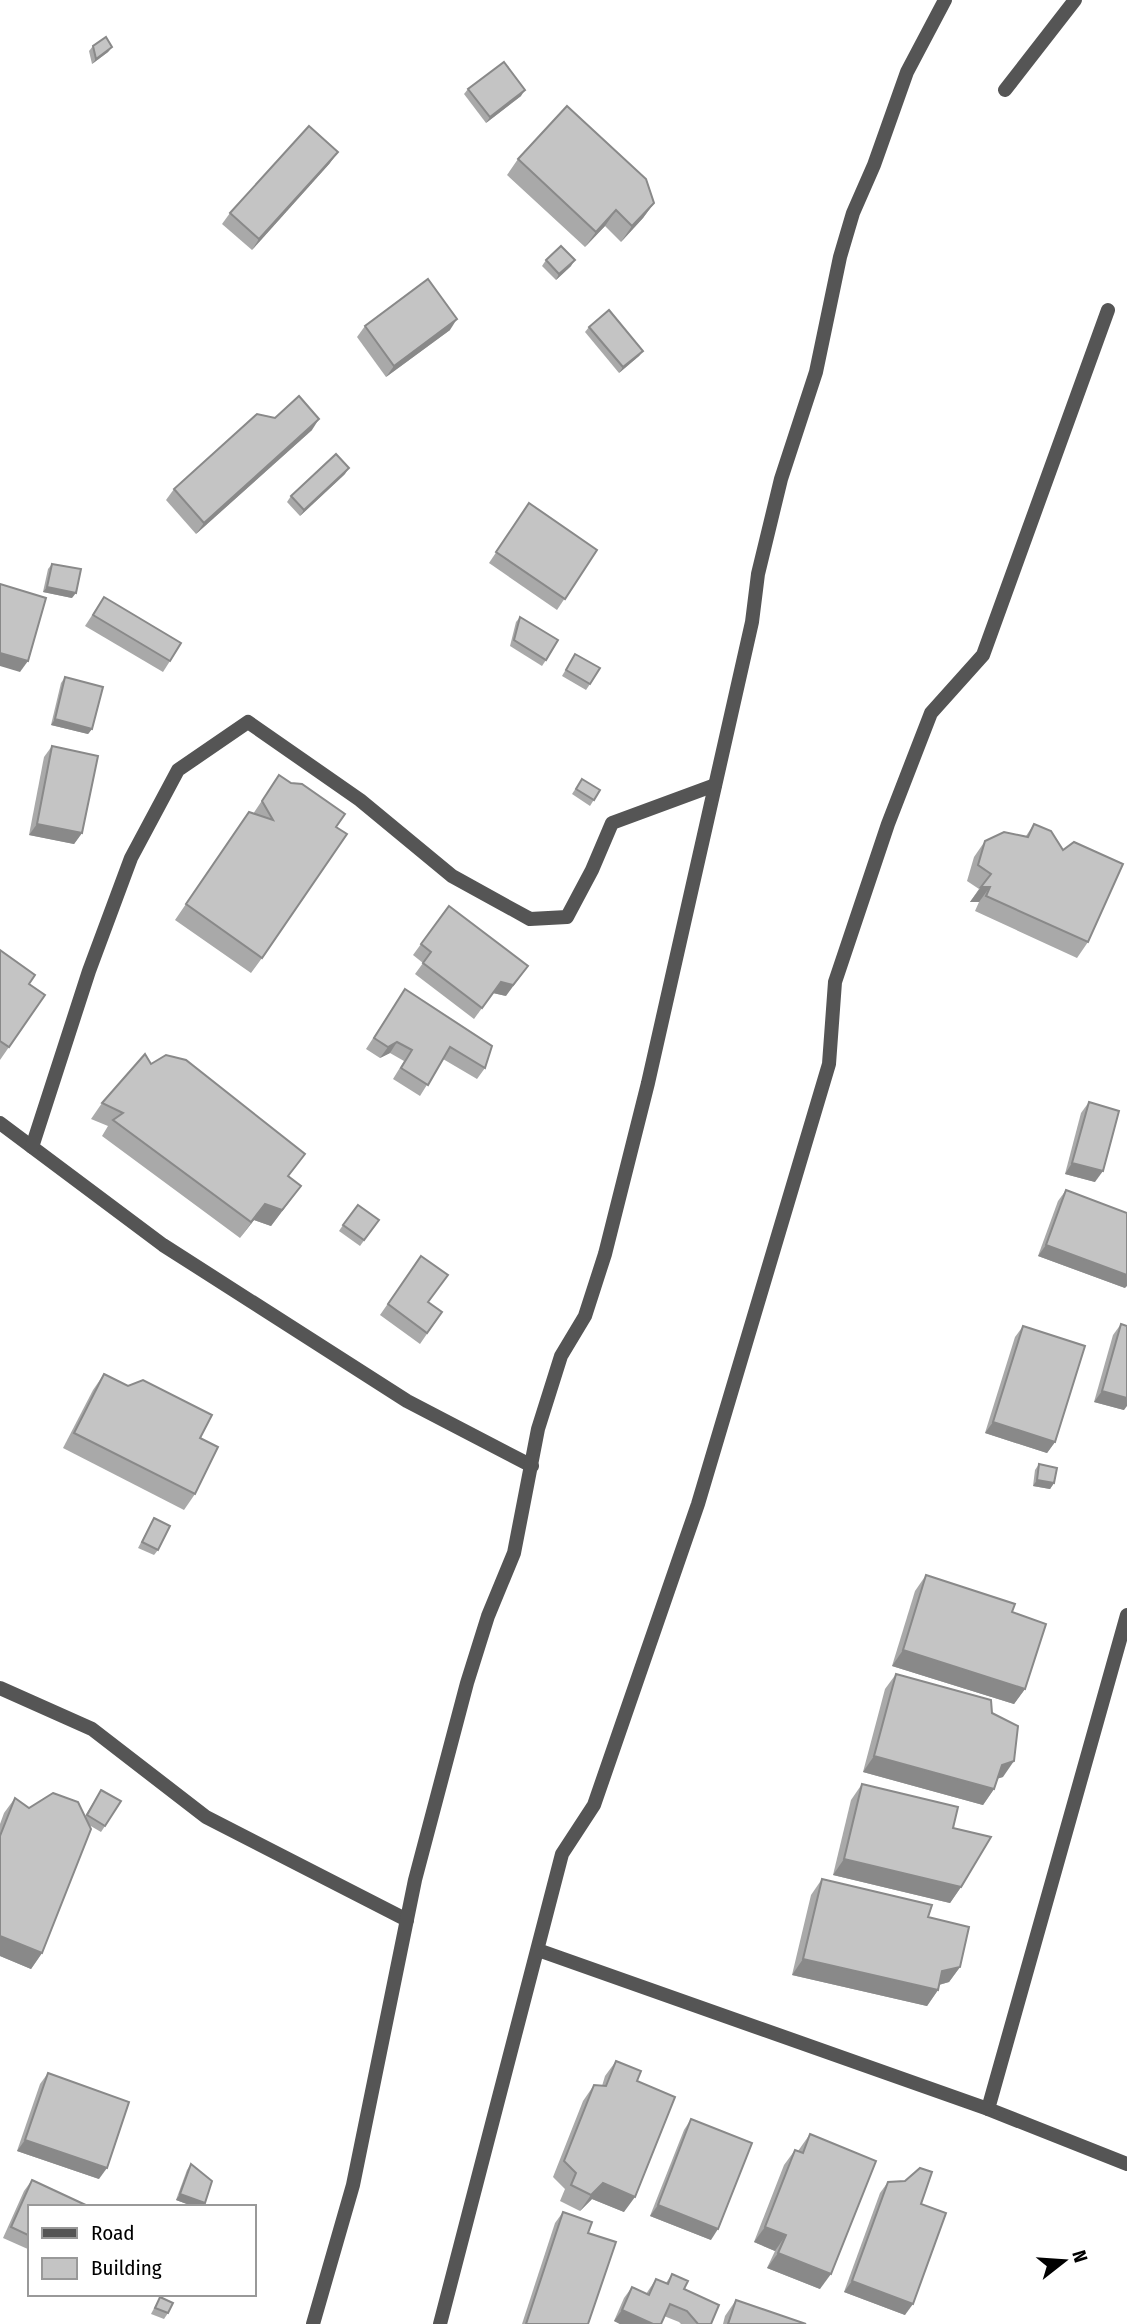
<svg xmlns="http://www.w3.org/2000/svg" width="1127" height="2324" viewBox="0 0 1127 2324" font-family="'Fira Sans Condensed',sans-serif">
  <rect width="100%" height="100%" fill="#fff"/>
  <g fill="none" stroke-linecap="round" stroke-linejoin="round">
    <g stroke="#555" stroke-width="14">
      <path d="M1005,90L1075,0"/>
      <path d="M0,1123L163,1245L407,1401L532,1466"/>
      <path d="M32,1147L89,971L131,858L178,770L248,722L360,800L452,876L530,919L567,917L592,870L612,823L715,785"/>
      <path d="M1127,1615L988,2109L1127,2164"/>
      <path d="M0,1688L92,1729L206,1817L407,1920"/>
      <path d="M538,1950L988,2109"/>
      <path d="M313,2324L353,2185L415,1880L467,1683L488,1616L514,1553L538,1429L561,1356L585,1316L605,1254L648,1083L752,622L758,574L781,479L816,372L840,257L853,213L874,165L907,72L945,0"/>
      <path d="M440,2324L562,1854L594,1805L698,1504L829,1064L835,982L888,824L931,713L983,655L1108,310"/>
    </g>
  </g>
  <g fill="#a9a9a9">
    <path d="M93,46L112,47L108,52L92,64L89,51Z"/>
    <path d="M468,89L521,96L486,123L464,94Z"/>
    <path d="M518,159L654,203L643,218L621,242L605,226L585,247L507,175Z"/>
    <path d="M330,163L252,250L222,224L230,213Z"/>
    <path d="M546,260L571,266L556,280L542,266Z"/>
    <path d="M365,326L450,330L386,377L357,337Z"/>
    <path d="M589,327L643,351L639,356L619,373L585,332Z"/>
    <path d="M275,418L312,430L196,534L166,500L174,489Z"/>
    <path d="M345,474L300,516L287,502L291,496Z"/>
    <path d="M529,503L597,550L557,610L489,563Z"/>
    <path d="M52,564L72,598L43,592L48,569Z"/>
    <path d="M104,597L170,661L163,672L85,626Z"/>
    <path d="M520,617L546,660L542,666L510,646L516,622Z"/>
    <path d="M575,654L590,684L586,690L562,676Z"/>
    <path d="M65,677L92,729L88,734L51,725L61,683Z"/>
    <path d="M52,746L82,833L74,844L29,835L44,757Z"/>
    <path d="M279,775L336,827L262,958L251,973L175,920L249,812L253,814Z"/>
    <path d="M582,779L600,790L590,806L572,794Z"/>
    <path d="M1034,824L1088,942L1077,958L975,911L979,902H970L979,889L967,881L974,857L985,841L1026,836Z"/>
    <path d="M421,944L506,996L493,993L474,1019L415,974L423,963L413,955Z"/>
    <path d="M0,950L29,984L45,995L0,1060Z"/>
    <path d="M398,1000L485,1068L477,1079L443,1059L420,1096L393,1079L404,1061L390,1053L380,1058L366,1049Z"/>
    <path d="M151,1064L301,1186L271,1226L254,1220L240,1238L102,1136L108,1126L91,1119L102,1103Z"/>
    <path d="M1089,1102L1095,1182L1065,1174L1081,1113Z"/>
    <path d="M1066,1190L1125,1288L1038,1256L1058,1201Z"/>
    <path d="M379,1220L360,1246L339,1231L343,1225Z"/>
    <path d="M421,1256L429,1302L442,1312L420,1344L380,1315Z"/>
    <path d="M1121,1324L1124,1410L1094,1402L1113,1335Z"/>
    <path d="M1023,1326L1055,1442L1047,1453L985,1433L1015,1337Z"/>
    <path d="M104,1374L200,1438L195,1494L184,1510L63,1448L93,1390Z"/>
    <path d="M1039,1464L1054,1483L1050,1489L1033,1486L1035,1470Z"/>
    <path d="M154,1518L158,1550L154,1555L138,1548Z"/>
    <path d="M926,1575L1012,1612L1025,1689L1014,1704L892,1666L915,1591Z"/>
    <path d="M896,1674L1003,1777L998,1778L994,1789L983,1805L863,1772L885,1689Z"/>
    <path d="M862,1784L953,1828L961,1887L950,1903L833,1875L851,1800Z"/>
    <path d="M101,1790L105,1826L101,1832L89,1825L42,1953L31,1969L0,1956V1824L4,1813L15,1798L29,1808L85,1816Z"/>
    <path d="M822,1879L928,1917L960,1967L949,1982L939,1985L938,1990L927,2006L792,1975L811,1895Z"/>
    <path d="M616,2061L637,2081L624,2212L592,2199L580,2211L560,2201L565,2189L553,2177L583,2101L594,2085L602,2086L605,2076Z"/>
    <path d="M48,2073L99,2179L17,2151L40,2084Z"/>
    <path d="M691,2119L711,2240L650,2216L684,2130Z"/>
    <path d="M810,2134L820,2289L767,2268L775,2251L754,2242L784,2165L795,2150L798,2151Z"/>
    <path d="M191,2164L203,2207H195L176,2200L187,2170Z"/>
    <path d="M32,2180L30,2207V2250L3,2238L24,2191Z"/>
    <path d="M888,2182L921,2204L905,2315L844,2292L880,2193Z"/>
    <path d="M563,2212L588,2233V2324H522L555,2223Z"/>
    <path d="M672,2274L711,2324H681L679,2322L664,2316L661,2324H620L614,2321L624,2298L632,2287L646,2294L656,2279L666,2283Z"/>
    <path d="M160,2297L168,2313L164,2319L151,2314Z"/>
    <path d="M736,2300L806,2324H723L725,2316Z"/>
  </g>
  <g fill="#898989">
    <path d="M112,47L108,52L92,64L96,59Z"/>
    <path d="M525,90L521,96L486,123L490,117Z"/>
    <path d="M338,152L330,163L252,250L259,239Z"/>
    <path d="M654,203L643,218L621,242L632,226Z"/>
    <path d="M616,210L605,226L585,247L596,232Z"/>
    <path d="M575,260L571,266L556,280L559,274Z"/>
    <path d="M457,319L450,330L386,377L394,366Z"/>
    <path d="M643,351L639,356L619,373L623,367Z"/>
    <path d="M319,419L312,430L196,534L204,523Z"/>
    <path d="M349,468L345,474L300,516L304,510Z"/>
    <path d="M47,587L76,593L72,598L43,592Z"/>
    <path d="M0,653L28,661L20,672L0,666Z"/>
    <path d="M55,719L92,729L88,734L51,725Z"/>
    <path d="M37,824L82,833L74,844L29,835Z"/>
    <path d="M981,887H990L979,902H970Z"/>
    <path d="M528,966L506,996L493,993L474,1019L501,982Z"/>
    <path d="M397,1042L390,1053L380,1058L388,1047Z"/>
    <path d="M1072,1163L1103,1171L1095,1182L1065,1174Z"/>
    <path d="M301,1186L271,1226L254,1220L240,1238L265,1204Z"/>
    <path d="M1046,1245L1127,1275V1286L1125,1288L1038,1256Z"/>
    <path d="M1102,1391L1127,1398V1406L1124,1410L1094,1402Z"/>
    <path d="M993,1422L1055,1442L1047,1453L985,1433Z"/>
    <path d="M1037,1480L1054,1483L1050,1489L1033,1486Z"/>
    <path d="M903,1650L1025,1689L1014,1704L892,1666Z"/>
    <path d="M874,1756L994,1789L983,1805L863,1772Z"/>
    <path d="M1014,1761L1003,1777L990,1781L1002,1765Z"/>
    <path d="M844,1859L961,1887L950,1903L833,1875Z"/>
    <path d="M0,1936L42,1953L31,1969L0,1956Z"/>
    <path d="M803,1959L938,1990L927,2006L792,1975Z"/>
    <path d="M960,1967L949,1982L931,1987L942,1971Z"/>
    <path d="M25,2140L107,2168L99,2179L17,2151Z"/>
    <path d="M603,2183L635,2197L624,2212L592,2199L580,2211L591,2195Z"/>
    <path d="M180,2194L205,2203L203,2207H195L176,2200Z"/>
    <path d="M658,2205L718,2229L711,2240L650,2216Z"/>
    <path d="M765,2227L786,2235L775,2251L754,2242Z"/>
    <path d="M778,2253L831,2274L820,2289L767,2268Z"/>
    <path d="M852,2281L913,2304L905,2315L844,2292Z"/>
    <path d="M622,2310L653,2324H620L614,2321Z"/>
  </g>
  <g fill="#c4c4c4" stroke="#898989" stroke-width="2">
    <path d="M106,37L112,47L96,59L93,46Z"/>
    <path d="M504,62L525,90L490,117L468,89Z"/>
    <path d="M567,106L646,179L654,203L632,226L616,210L596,232L518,159Z"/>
    <path d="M309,126L338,152L259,239L230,213Z"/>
    <path d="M561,246L575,260L559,274L546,260Z"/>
    <path d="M428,279L457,319L394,366L365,326Z"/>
    <path d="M609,310L643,351L623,367L589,327Z"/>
    <path d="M299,396L319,419L204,523L174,489L257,414L275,418Z"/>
    <path d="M336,454L349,468L304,510L291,496Z"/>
    <path d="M529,503L597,550L565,599L496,552Z"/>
    <path d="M52,564L81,569L76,593L47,587Z"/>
    <path d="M0,584L46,598L28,661L0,653Z"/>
    <path d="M104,597L181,643L170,661L93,615Z"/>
    <path d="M520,617L558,640L546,660L514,640Z"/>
    <path d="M575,654L600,668L590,684L566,670Z"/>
    <path d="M65,677L103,687L92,729L55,719Z"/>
    <path d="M52,746L98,756L82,833L37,824Z"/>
    <path d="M279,775L291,783L302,784L345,814L336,827L347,834L262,958L186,904L249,812L273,820L262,801Z"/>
    <path d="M582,779L600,790L594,800L576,789Z"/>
    <path d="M1034,824L1051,831L1063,850L1074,842L1123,864L1088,942L986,896L990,887H981L991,874L978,865L985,841L1004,832L1028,837Z"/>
    <path d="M449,906L528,966L513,985L501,982L482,1008L423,963L431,952L421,944Z"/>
    <path d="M0,950L35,975L29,984L45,995L9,1047L0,1041Z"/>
    <path d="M405,989L492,1046L485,1068L450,1047L428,1085L401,1068L412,1050L397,1042L388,1047L374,1038Z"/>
    <path d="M145,1054L151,1064L166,1055L186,1060L305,1154L288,1176L301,1186L282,1210L265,1204L251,1222L113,1120L123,1113L102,1103Z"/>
    <path d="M1089,1102L1119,1111L1103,1171L1072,1163Z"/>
    <path d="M1066,1190L1127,1213V1275L1046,1245Z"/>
    <path d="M358,1205L379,1220L364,1240L343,1225Z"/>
    <path d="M421,1256L448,1275L428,1302L442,1312L427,1333L388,1304Z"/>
    <path d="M1121,1324L1127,1326V1398L1102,1391Z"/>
    <path d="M1023,1326L1085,1346L1055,1442L993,1422Z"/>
    <path d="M104,1374L128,1386L143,1380L212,1415L200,1438L218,1447L195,1494L74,1433Z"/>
    <path d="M1039,1464L1057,1468L1054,1483L1037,1480Z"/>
    <path d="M154,1518L170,1526L158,1550L142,1542Z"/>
    <path d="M926,1575L1015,1604L1012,1612L1046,1624L1025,1689L903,1650Z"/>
    <path d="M896,1674L991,1700L992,1713L1018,1726L1014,1761L1002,1765L994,1789L874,1756Z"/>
    <path d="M862,1784L958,1807L953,1828L991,1837L961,1887L844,1859Z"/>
    <path d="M101,1790L121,1801L105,1826L87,1815Z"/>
    <path d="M53,1793L78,1802L91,1829L42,1953L0,1936V1836L15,1798L29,1808Z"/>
    <path d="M822,1879L932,1905L928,1917L969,1927L960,1967L942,1971L938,1990L803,1959Z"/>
    <path d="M616,2061L641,2071L637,2081L675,2097L635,2197L603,2183L591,2195L571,2185L576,2173L564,2161L594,2085L606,2086Z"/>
    <path d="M48,2073L129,2102L107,2168L25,2140Z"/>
    <path d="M691,2119L752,2143L718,2229L658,2205Z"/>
    <path d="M810,2134L876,2161L831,2274L778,2253L786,2235L765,2227L795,2150L803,2153Z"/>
    <path d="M191,2164L212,2181L205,2203L180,2194Z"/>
    <path d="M920,2168L932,2172L921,2204L946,2213L913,2304L852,2281L888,2182L905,2181Z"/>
    <path d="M32,2180L90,2207H30V2236L11,2227Z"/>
    <path d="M563,2212L592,2222L588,2233L616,2242L588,2324H526Z"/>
    <path d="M672,2274L688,2281L684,2289L719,2305L711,2324H698L687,2311L670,2304L661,2324H653L622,2310L632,2287L649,2295L656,2279L668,2284Z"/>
    <path d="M160,2297L173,2303L168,2313L155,2308Z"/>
    <path d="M736,2300L806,2324H728Z"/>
  </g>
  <rect x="28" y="2205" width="228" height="91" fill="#ffffff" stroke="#999999" stroke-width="2"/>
  <rect x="42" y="2228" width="35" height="10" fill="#555555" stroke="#999999" stroke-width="2"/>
  <text x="91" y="2240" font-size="21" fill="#000000">Road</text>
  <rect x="42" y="2258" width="35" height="21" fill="#c4c4c4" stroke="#999999" stroke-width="2"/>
  <text x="91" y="2275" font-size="21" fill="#000000">Building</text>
  <g transform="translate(1064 2261) rotate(73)" stroke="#ffffff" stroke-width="5" paint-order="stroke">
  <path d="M0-5L12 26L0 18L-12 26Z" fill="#000000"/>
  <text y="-10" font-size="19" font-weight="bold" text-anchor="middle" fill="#000000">N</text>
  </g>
</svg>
